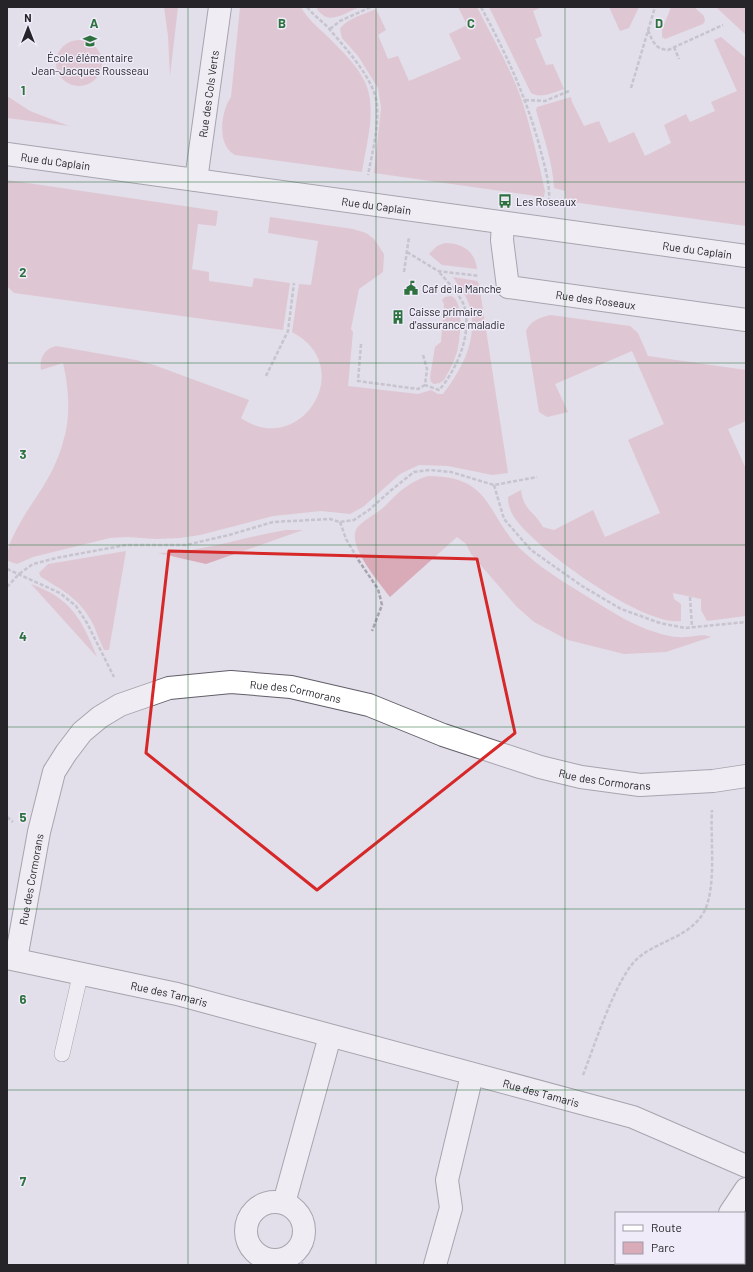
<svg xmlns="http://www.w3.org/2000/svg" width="753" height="1272" viewBox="0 0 753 1272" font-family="Barlow,sans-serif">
  <rect width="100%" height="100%" fill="#e2deea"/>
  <g fill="#d9abb8">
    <path d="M164,7H178L170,76L168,36Z"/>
    <path d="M240,7H301C308,21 323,31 334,43C346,55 361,70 367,87C376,113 366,145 362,172L235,155C216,145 221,111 231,97Z"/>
    <path d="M316,7H359C343,14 327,27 316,7Z"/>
    <path d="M458,7H477C492,37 510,67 521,98C531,128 538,160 545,191L544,197L374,173L381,108L378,88L358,56L342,38L340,29C347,18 365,14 376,9L386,30L378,35L388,59L398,56L409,81L461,59L449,34L467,25Z"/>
    <path d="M489,7H542L533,11L542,36L535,39L546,65L553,64L564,89C554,92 541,99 531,93Z"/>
    <path d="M609,7H639L629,28L620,31Z"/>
    <path d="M671,7H694L704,16L705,21L703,24L665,39L662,37V30Z"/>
    <path d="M716,7H746V35Z"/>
    <path d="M721,37L746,58V226L565,201V191L554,188C553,162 543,136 536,110L537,107L571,97L572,102L584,126L599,121L609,143L634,132L645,156L671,143L664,125L686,114L690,122L715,111L711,102L737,91L714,40Z"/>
    <circle cx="79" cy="63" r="23"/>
    <path d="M7,96L30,111L69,126L7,118Z"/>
    <path d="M7,180L218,211L216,226L198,224L192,269L209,272V281L252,287L254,278L290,283L283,330L14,293L7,286Z"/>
    <path d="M270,217L353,229L366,233L374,239L384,254L383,272L359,289L351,329L353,332L348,386L418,394L431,390L438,394H443C462,369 478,340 470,307C467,296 459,287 453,277L477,281L479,284L508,473L492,475L448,466L419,465L400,474L363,507L350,514L321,511L273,516L200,535L180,538L156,539L127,537L110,538L33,557L17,564L8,561C3,544 32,504 41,490C50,476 59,458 63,442C71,418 69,388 63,363L41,370C39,359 44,349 56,346L136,360L154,365L249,400L241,418C300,459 359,367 292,332L299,284L311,285L318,241L268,233Z"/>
    <path d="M445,243C462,243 475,251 477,269L442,265L429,254L437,246Z"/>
    <path d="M451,296C465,301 460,340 457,352C454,362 449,371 444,380L440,383L434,384L431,382L430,377L435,347L441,342L444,304L442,300L445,297Z"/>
    <path d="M551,315L630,326L638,333L648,356L746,370V421L728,429L746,469V616L707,621L701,610V599L673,593L674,599L681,604V621C644,627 534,548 514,517C510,511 508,504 508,497L521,490C523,510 535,512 543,527L554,530L593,510L605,537L660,513L628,440L664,424L632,351L555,384L568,412L547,417L539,412L526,331C530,321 541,317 551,315Z"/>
    <path d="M428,476C496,476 485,519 526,554C547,573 572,587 596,602C614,613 634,626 655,632C664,635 675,638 685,637C694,637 703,633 711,637L666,652L624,654L568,640L534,622L516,606L471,554L466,544L457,537L390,597C379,582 346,545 357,528C362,521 376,514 384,507C398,493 408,482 428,476Z"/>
    <path d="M286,530H303L206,564L158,553C202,552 243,537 286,530Z"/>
    <path d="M126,551L109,650H104C100,642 97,633 93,624C80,599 64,591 41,577L39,573L48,564Z"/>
    <path d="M31,584C71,598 82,620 97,657Z"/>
  </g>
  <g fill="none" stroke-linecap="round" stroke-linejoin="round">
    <defs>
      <path id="lane" d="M62,1054L81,972"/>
      <g id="street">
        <path id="s1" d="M7,154L746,256"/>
        <path id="s2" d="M196,180L220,7"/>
        <path id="s3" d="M503,223L502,240L508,287L746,320"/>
        <path id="s4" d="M7,958L177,994L633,1117L746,1166"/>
        <path id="s5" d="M16,959L39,832L54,772L66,753L82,732L100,717L120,705L169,688L231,682L291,687L369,705L443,735L540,767L581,777L640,785L713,781L746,776"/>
        <circle cx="275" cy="1231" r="29"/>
        <path d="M284,1203L330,1036"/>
        <path d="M730,1213L746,1189"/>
        <path d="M435,1265L451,1208L447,1180L472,1075"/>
        <path d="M694,1265L695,1263"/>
      </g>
    </defs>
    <use href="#lane" stroke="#615e68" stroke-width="16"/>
    <use href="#street" stroke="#615e68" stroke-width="24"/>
    <g stroke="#a8a5af" stroke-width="2.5" stroke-dasharray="4 2" stroke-linecap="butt">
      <path d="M307,7C315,17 324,22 331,31C347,50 375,80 377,105C379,128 372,153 368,175"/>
      <path d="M481,7C507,55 529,103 542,156C546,171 550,186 549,201"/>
      <path d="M330,29L340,21L371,7"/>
      <path d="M648,30C653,42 655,49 668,50L723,25"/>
      <path d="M674,47L679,59"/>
      <path d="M631,88L655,7"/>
      <path d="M525,100L545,101L569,91"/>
      <path d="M407,252L438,271L479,276"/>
      <path d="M404,272L409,237"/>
      <path d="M361,344L358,381L418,389L425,385"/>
      <path d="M423,355L427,369L425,385L439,390C457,370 474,330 463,303C457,291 446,280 438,271"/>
      <path d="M266,376L288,331L294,283"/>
      <path d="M494,485L504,519L531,550L582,586L621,609L660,623L685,628L746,622"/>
      <path d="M340,522L346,539L359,561L378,589L382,605L372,631"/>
      <path d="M7,569L60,593L76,606L87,623L114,677"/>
      <path d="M7,587L19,574L33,564L56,558L126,545H186L229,535L273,522L330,519L340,522L354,520L369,510L389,492L414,472L430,470L451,472L494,485L537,477"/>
      <path d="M690,597L692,627"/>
      <path d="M7,817L13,822"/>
      <path d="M583,1075C594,1047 616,977 638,958C659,940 689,938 704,912C717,887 710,838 712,810"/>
      <path d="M290,1255L305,1265"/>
    </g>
    <use href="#lane" stroke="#fff" stroke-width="15"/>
    <use href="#street" stroke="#fff" stroke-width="22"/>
  </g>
  <path d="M0 0H753V1272H0ZM169,551L477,559L515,733L317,890L146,753Z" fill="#e2deea" fill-opacity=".55" fill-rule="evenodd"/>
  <path fill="none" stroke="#d62828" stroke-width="3" stroke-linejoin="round" d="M169,551L477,559L515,733L317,890L146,753Z"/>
  <path fill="none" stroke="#2d723e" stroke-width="1" stroke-opacity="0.55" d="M188,7V1265M376,7V1265M565,7V1265M7,182H746M7,363H746M7,545H746M7,727H746M7,909H746M7,1090H746"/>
  <defs>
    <symbol id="school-bare" viewBox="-9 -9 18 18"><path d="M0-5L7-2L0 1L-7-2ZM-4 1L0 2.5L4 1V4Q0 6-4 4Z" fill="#2d723e" stroke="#efebf8" stroke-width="2.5" paint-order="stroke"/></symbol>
    <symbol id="bus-bare" viewBox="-9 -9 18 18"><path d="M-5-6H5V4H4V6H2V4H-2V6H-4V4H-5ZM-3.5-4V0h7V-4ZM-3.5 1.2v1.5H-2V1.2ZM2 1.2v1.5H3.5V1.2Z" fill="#2d723e" stroke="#efebf8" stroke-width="2.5" paint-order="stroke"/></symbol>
    <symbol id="civic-bare" viewBox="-9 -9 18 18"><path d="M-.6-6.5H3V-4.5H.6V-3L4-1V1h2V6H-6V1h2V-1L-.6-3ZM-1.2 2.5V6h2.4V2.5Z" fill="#2d723e" stroke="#efebf8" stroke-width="2.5" paint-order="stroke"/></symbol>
    <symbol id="building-bare" viewBox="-9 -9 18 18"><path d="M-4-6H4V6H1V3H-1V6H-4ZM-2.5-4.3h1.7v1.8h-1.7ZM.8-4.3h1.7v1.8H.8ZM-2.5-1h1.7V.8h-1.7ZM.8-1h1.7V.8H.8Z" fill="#2d723e" stroke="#efebf8" stroke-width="2.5" paint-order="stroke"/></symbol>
  </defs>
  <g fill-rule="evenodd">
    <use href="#school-bare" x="80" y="31" width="20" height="20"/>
    <use href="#bus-bare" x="495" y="191" width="20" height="20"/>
    <use href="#civic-bare" x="401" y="278" width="20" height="20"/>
    <use href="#building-bare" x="388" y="307" width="20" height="20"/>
  </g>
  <g text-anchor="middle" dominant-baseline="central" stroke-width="3" stroke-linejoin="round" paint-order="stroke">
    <g font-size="11" fill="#262429" stroke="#efebf8" text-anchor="start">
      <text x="90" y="57" text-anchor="middle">École élémentaire<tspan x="90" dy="13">Jean-Jacques Rousseau</tspan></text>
      <text x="516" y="201">Les Roseaux</text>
      <text x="422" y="288">Caf de la Manche</text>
      <text x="409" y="311">Caisse primaire<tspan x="409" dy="13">d'assurance maladie</tspan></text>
    </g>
    <g font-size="11" fill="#262429" stroke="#efebf8">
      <text stroke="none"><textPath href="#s2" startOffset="87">Rue des Cols Verts</textPath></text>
      <text stroke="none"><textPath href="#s1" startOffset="49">Rue du Caplain</textPath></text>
      <text stroke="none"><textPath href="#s1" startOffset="373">Rue du Caplain</textPath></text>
      <text stroke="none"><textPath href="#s1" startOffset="697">Rue du Caplain</textPath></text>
      <text stroke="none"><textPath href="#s3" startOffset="153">Rue des Roseaux</textPath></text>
      <text stroke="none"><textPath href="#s5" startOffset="466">Rue des Cormorans</textPath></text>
      <text stroke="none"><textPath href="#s5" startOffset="789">Rue des Cormorans</textPath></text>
      <text stroke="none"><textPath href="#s5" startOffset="81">Rue des Cormorans</textPath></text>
      <text stroke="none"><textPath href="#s4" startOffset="166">Rue des Tamaris</textPath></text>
      <text stroke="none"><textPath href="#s4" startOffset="551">Rue des Tamaris</textPath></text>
    </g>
  </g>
  <g font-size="13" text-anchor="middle" font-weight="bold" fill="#2d723e" stroke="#efebf8" stroke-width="3" stroke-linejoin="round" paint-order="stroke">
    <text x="94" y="28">A</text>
    <text x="282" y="28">B</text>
    <text x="471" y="28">C</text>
    <text x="659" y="28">D</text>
    <text x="23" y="95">1</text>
    <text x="23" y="277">2</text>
    <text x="23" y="459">3</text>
    <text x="23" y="641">4</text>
    <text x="23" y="822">5</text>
    <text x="23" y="1004">6</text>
    <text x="23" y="1186">7</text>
  </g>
  <rect width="753" height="1272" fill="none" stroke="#262429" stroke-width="16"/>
  <rect x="615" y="1212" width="130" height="52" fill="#efebf8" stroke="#9f9ba5"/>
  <rect x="623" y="1225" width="20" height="6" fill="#ffffff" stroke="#9f9ba5"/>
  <text x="651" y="1232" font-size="12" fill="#262429">Route</text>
  <rect x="623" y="1242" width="20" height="12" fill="#d9abb8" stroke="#9f9ba5"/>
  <text x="651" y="1252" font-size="12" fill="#262429">Parc</text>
  <g transform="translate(28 28)" stroke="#efebf8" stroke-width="3" paint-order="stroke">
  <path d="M0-3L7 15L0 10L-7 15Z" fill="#262429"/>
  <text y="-6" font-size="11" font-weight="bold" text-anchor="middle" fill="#262429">N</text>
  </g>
</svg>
